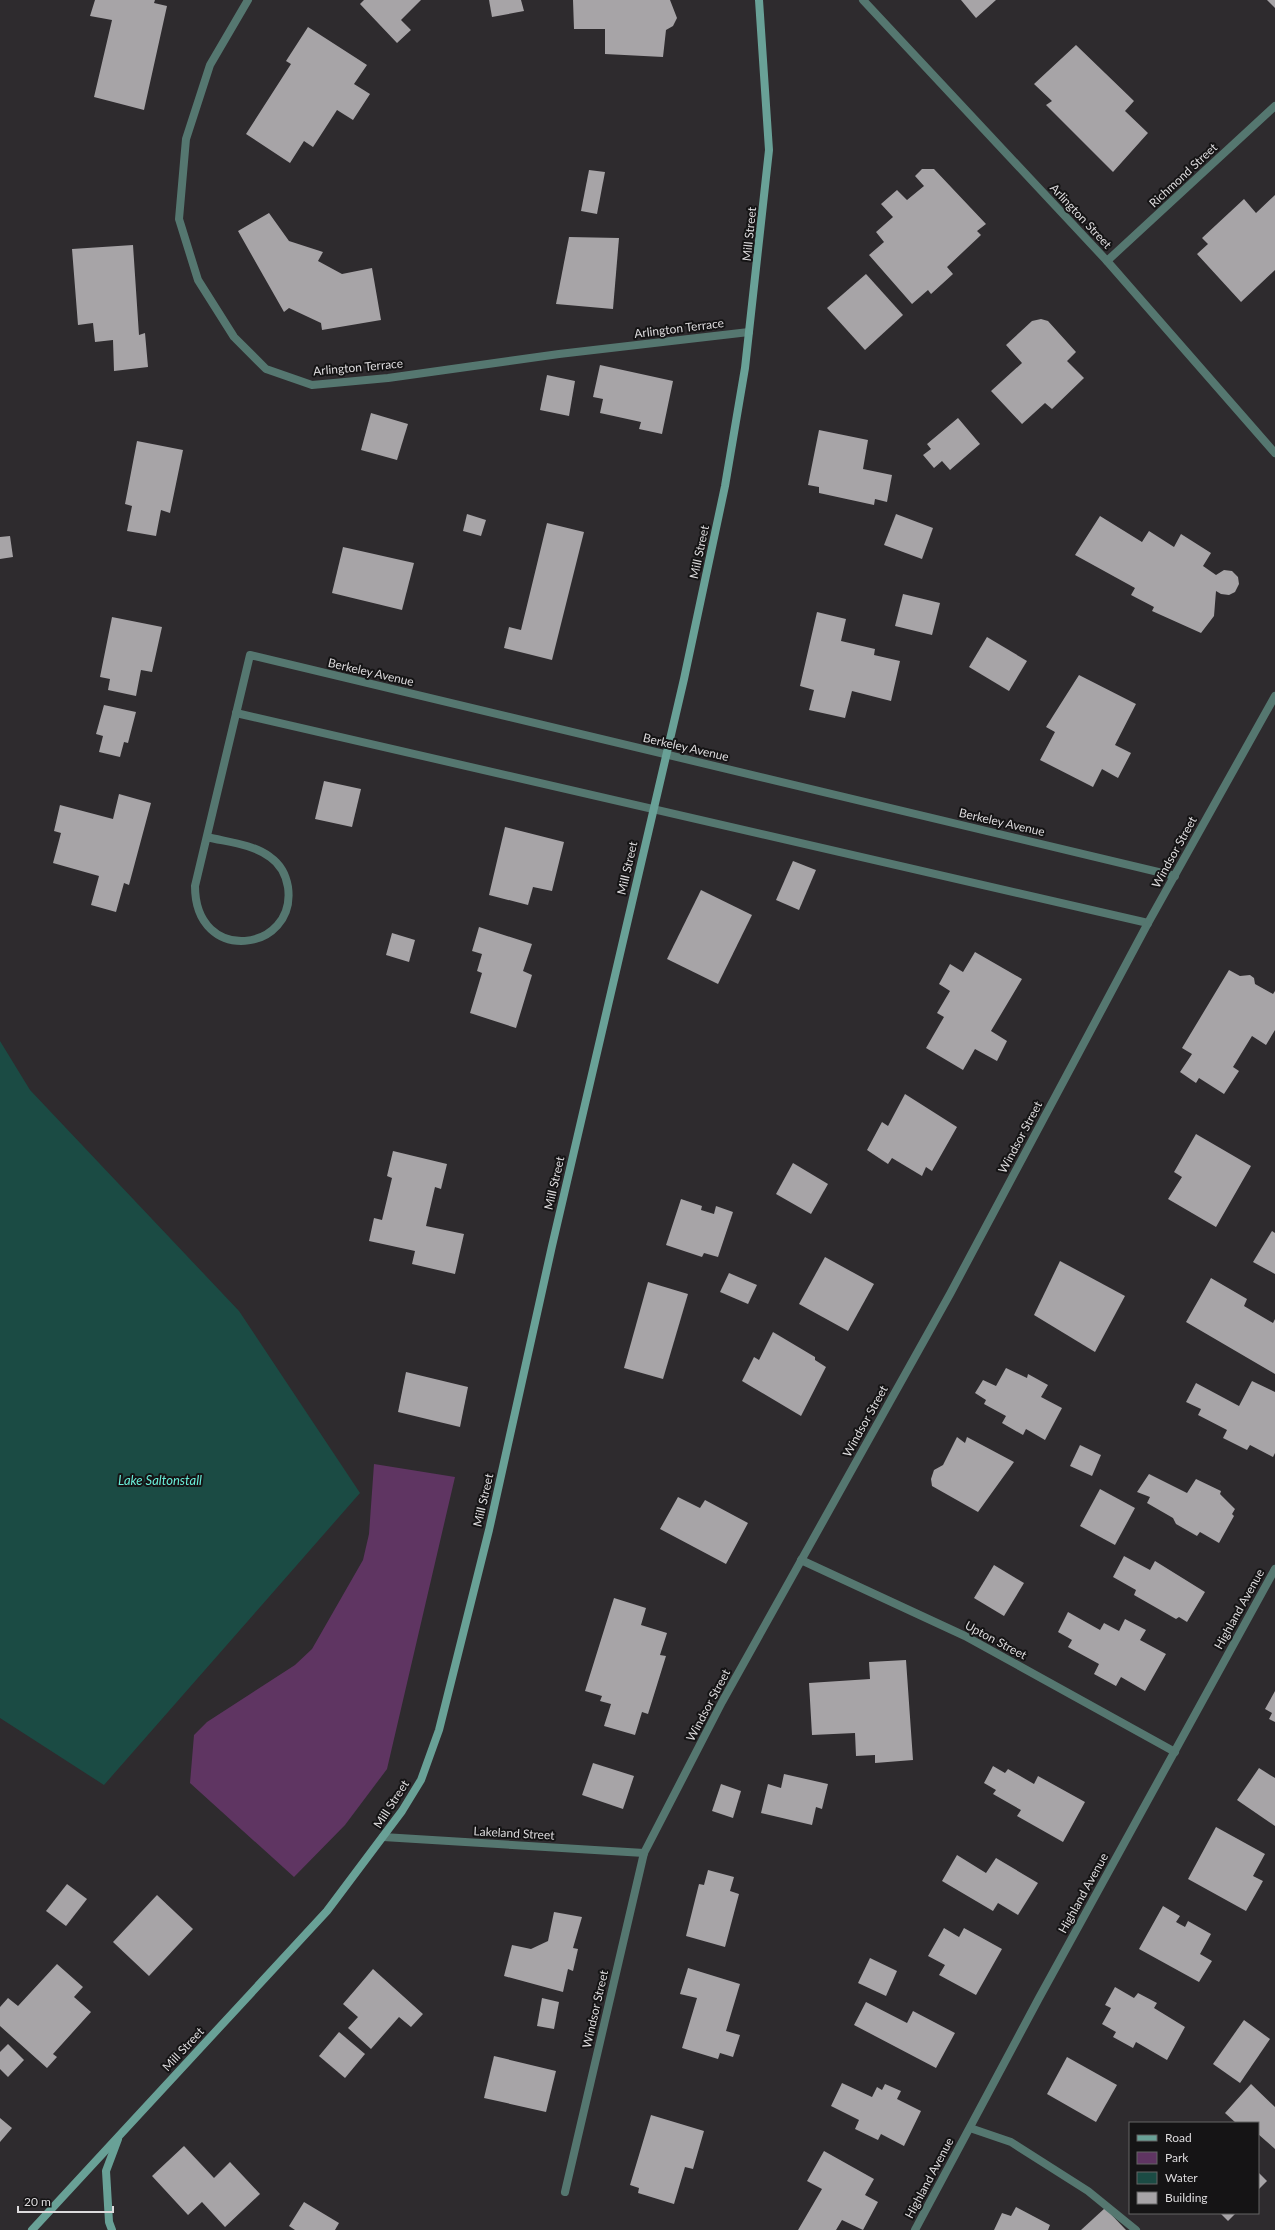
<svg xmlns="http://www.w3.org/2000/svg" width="1275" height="2230" viewBox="0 0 1275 2230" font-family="Lato,sans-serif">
  <rect width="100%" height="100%" fill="#2e2b2e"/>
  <path fill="#5f3562" d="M374,1464L455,1477L387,1769L345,1825L294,1877L190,1783L194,1735L207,1722L295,1665L312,1649L363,1560L369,1534Z"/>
  <path fill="#1b4b44" d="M0,1041L30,1090L239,1311L360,1493L104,1785L0,1718Z"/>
  <g fill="#a7a4a7">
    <path d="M95,0H155L154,3L167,6L144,110L94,97L112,20L90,16Z"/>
    <path d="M364,0H421L401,20L411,30L397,43L360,4Z"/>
    <path d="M489,0H521L524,11L492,17Z"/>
    <path d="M573,0H670L677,18L673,26L666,30L663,57L605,54V29H574Z"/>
    <path d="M961,0H996L976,18Z"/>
    <path d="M1267,0H1275V8Z"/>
    <path d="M308,27L367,65L354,84L370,94L353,120L337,110L313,147L304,141L290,163L246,134L291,64L286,61Z"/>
    <path d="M1076,45L1134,101L1125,111L1148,133L1113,172L1046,105L1052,101L1034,84Z"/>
    <path d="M922,169H934L986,224L977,231L981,235L947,267L953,274L931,294L928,290L912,304L869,255L884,242L876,232L893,217L881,204L897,190L907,200L924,186L915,176Z"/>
    <path d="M589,170L605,172L597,214L581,211Z"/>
    <path d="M1275,195V270L1241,302L1197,254L1208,244L1202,238L1244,199L1256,213Z"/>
    <path d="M269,213L289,241L323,252L318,261L342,274L372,268L381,320L322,330L321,323L289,308L284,312L238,231Z"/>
    <path d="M569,237L619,238L613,309L556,304Z"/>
    <path d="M133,245L139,335L145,333L148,367L114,371L113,340L95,342L93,323L78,325L72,249Z"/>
    <path d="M866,274L903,315L865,350L827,308Z"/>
    <path d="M1041,319L1048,321L1076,352L1067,361L1084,378L1052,409L1045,403L1022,424L991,391L1022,363L1006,345L1032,321Z"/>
    <path d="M600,365L673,381L662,434L639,429L641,422L600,413L603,399L593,397Z"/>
    <path d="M547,375L575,381L569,416L540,410Z"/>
    <path d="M371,413L408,424L397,460L361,450Z"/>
    <path d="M958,418L980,444L950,470L942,461L934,468L923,455L931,449L927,444Z"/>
    <path d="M819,430L868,440L863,469L892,475L887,502L875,499L874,505L819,493V487L808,485Z"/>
    <path d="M137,441L183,450L170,513L161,510L156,536L127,531L132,506L125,504Z"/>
    <path d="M467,514L486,520L481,536L463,531Z"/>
    <path d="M896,514L933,528L922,559L884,545Z"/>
    <path d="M1100,516L1142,542L1149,531L1174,547L1181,534L1211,553L1203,566L1216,575L1224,570L1232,571L1238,577L1239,584L1235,592L1229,595L1221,594L1216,591L1214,616L1201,633L1152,611L1154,607L1131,595L1135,588L1075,555Z"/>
    <path d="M547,523L584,532L552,660L504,648L509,627L521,630Z"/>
    <path d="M10,536L13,557L0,559V537Z"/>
    <path d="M343,547L414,563L402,610L332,593Z"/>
    <path d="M903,594L940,603L932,635L895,626Z"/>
    <path d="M817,612L846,619L841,641L875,649L874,655L900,661L891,701L852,691L845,718L809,710L814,690L800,686Z"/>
    <path d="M112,617L162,627L152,672L141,670L136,696L108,690L110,679L100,677Z"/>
    <path d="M987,637L1027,661L1009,691L969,667Z"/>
    <path d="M1079,675L1136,704L1115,745L1131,753L1118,778L1102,769L1093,787L1040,760L1055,732L1046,727Z"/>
    <path d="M104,705L136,712L128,743L124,742L120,757L99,752L103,736L96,734Z"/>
    <path d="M324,781L361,789L352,827L315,819Z"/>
    <path d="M119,794L151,803L129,885L124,883L116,912L91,905L99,876L53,863L61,833L54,831L60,805L113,819Z"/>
    <path d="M505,827L564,842L552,891L533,887L528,905L489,895Z"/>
    <path d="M793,861L816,870L799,910L776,900Z"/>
    <path d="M701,890L752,915L718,984L667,959Z"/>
    <path d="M479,927L532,944L523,971L532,975L516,1028L470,1013L482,973L477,971L482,954L472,951Z"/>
    <path d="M392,933L415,940L409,962L386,955Z"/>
    <path d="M975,952L1022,979L991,1031L1007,1041L997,1061L975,1049L963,1070L926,1048L944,1017L937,1013L950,991L939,984L950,964L963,972Z"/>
    <path d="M1229,970L1240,976L1250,975L1254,978L1255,984L1273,994L1275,991V1030L1266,1045L1252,1036L1233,1067L1239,1071L1224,1094L1199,1078L1196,1083L1180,1072L1192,1054L1182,1048Z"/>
    <path d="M905,1094L957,1127L932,1171L926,1167L922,1176L892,1158L888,1164L867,1150L882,1122L888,1126Z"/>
    <path d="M1196,1134L1251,1166L1216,1227L1168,1199L1182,1177L1174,1172Z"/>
    <path d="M393,1151L447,1164L441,1189L435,1187L426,1226L464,1234L455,1274L412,1264L415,1251L369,1241L374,1218L382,1220L392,1178L387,1176Z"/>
    <path d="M793,1163L828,1184L811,1214L776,1194Z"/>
    <path d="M681,1199L702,1206L701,1210L714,1214L716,1206L733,1212L718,1257L704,1253L702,1257L666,1245Z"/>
    <path d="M1272,1231L1275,1233V1274L1253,1262Z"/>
    <path d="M825,1257L874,1284L848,1331L799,1304Z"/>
    <path d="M1060,1261L1125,1296L1095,1352L1034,1315Z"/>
    <path d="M729,1273L757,1285L748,1304L720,1292Z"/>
    <path d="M1211,1278L1247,1299L1244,1306L1273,1323L1275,1319V1374L1186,1322Z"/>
    <path d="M648,1282L688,1294L663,1379L624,1368Z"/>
    <path d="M773,1332L815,1357V1360L826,1367L801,1416L742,1381L754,1357L759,1360Z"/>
    <path d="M1006,1368L1027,1378L1028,1374L1048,1385L1041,1397L1062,1408L1045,1440L1026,1429L1023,1435L1002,1423L1006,1416L984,1404L986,1400L975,1393L983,1380L996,1386Z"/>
    <path d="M406,1372L468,1387L460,1427L398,1412Z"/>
    <path d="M1252,1381L1275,1392V1453L1273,1457L1250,1445L1247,1450L1223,1438L1227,1430L1198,1415L1201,1409L1186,1402L1196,1383L1239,1406Z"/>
    <path d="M957,1437L965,1443L967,1437L1014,1462L978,1512L932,1486L931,1479L934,1470L943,1465Z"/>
    <path d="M1080,1445L1101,1455L1092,1476L1070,1466Z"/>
    <path d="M1149,1474L1187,1493L1196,1479L1221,1491L1220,1494L1235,1509L1232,1514L1234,1516L1219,1543L1200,1532L1197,1536L1176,1524L1173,1518L1147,1503L1150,1497L1137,1492Z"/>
    <path d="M1100,1489L1135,1508L1115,1545L1080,1526Z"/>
    <path d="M678,1497L700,1508L705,1500L748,1523L726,1564L660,1529Z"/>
    <path d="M1124,1556L1150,1570L1155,1561L1205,1592L1187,1622L1179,1617L1176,1619L1134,1595L1136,1590L1113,1577Z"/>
    <path d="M994,1565L1024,1583L1004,1616L974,1598Z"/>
    <path d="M614,1598L646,1608L641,1625L667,1633L660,1655L666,1656L648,1714L642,1712L635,1735L604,1726L611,1704L600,1701L602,1696L585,1691Z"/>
    <path d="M1068,1612L1100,1630L1104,1623L1119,1631L1125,1619L1146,1630L1140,1640L1166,1654L1145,1691L1121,1677L1116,1686L1094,1674L1099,1664L1068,1647L1072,1640L1058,1632Z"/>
    <path d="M906,1660L913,1760L875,1763V1755L856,1756L855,1733L812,1735L809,1683L870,1679L869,1662Z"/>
    <path d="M1275,1691V1722L1269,1719L1272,1713L1265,1709Z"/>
    <path d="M593,1763L634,1776L623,1809L582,1795Z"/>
    <path d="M993,1766L1005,1773L1008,1769L1034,1784L1038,1776L1085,1802L1063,1842L1017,1816L1021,1810L993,1794L996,1790L984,1783Z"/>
    <path d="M1259,1768L1275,1778V1826L1237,1800Z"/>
    <path d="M784,1774L828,1784L822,1809L816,1807L812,1825L761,1813L768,1784L781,1788Z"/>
    <path d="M721,1784L741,1791L733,1818L712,1811Z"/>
    <path d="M1216,1827L1265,1854L1253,1876L1263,1881L1246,1911L1188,1879Z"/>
    <path d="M957,1855L986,1873L996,1858L1038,1883L1018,1915L998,1903L993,1911L942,1881Z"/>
    <path d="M708,1870L734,1877L730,1891L739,1894L725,1947L686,1936L699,1884L704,1885Z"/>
    <path d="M67,1884L87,1899L66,1926L46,1911Z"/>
    <path d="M157,1895L193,1929L149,1976L113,1942Z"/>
    <path d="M1163,1906L1180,1916L1176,1922L1185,1927L1188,1921L1211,1934L1200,1954L1212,1961L1199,1982L1139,1949Z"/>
    <path d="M554,1912L582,1917L573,1948L578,1949L573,1971L568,1969L563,1992L504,1976L512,1945L531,1949L548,1941Z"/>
    <path d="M944,1928L959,1937L964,1928L1002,1949L976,1995L939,1975L945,1965L928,1956Z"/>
    <path d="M870,1958L897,1971L886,1996L858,1983Z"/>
    <path d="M57,1964L83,1987L74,1997L91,2012L53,2054L57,2057L47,2068L0,2026V2007L8,1998L18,2006Z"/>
    <path d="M688,1968L740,1984L726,2031L740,2035L733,2057L720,2053L718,2059L682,2048L697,1998L680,1994Z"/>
    <path d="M373,1969L423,2014L411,2027L399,2017L371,2049L348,2028L358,2017L343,2004Z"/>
    <path d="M1115,1987L1134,1998L1138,1993L1157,2003L1154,2008L1185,2027L1167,2060L1136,2042L1133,2048L1113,2037L1116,2032L1102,2024L1111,2008L1105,2005Z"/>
    <path d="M542,1998L559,2002L554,2029L537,2026Z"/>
    <path d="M866,2002L907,2023L913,2011L955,2033L936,2068L854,2025Z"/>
    <path d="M1244,2020L1270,2039L1240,2083L1213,2064Z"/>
    <path d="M339,2032L365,2054L345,2078L319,2056Z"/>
    <path d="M8,2044L24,2060L8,2077L0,2069V2052Z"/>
    <path d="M494,2056L556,2071L546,2112L484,2098Z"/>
    <path d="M1067,2057L1117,2085L1096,2122L1047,2094Z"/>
    <path d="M842,2083L872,2097L877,2087L882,2090L885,2084L901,2091L897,2099L921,2111L904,2146L881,2134L878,2140L855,2129L859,2120L831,2106Z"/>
    <path d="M1251,2084L1275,2107V2149L1258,2134V2123H1236L1225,2113Z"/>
    <path d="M651,2115L704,2131L693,2169L685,2167L674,2204L638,2193L639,2188L630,2185Z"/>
    <path d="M0,2118L12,2128L0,2142Z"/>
    <path d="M184,2146L214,2178L230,2162L260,2194L225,2227L202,2202L188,2215L152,2176Z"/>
    <path d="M824,2151L874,2179L865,2195L878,2202L863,2230L842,2220L836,2230H798L822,2189L807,2181Z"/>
    <path d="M1258,2172L1267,2181L1258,2190Z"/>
    <path d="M304,2202L339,2223L335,2230H295L289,2226Z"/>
    <path d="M1016,2207L1050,2225L1048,2230H994L1002,2213L1011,2216Z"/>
    <path d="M1105,2208L1126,2230H1081Z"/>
    <path d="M1220,2213H1236L1228,2221Z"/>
  </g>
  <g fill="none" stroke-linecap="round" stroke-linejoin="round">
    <path stroke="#557770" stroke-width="8" d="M970,2128L1011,2142L1088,2191L1136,2230"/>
    <g stroke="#557770" stroke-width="8">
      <path d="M248,0L210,65L186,139L179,219L198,280L234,337L266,369L312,385L388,378L559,354L749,332"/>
      <path d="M863,0L1107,261L1275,453"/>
      <path d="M1107,261L1275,106"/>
      <path d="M236,713L1148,923"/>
      <path d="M207,837C227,842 253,844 270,857C280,864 286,875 288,887C297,952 195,966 195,886L250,655L1175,876"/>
      <path d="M801,1560L965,1636L1175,1752"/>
      <path d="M383,1837L644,1853"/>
      <path d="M565,2192L644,1853L722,1702L950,1294L1148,923L1275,696"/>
      <path d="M915,2230L1039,1998L1275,1569"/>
    </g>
    <g stroke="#69a197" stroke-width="8">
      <path d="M32,2230L327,1911L402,1811L421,1780L439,1730L489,1530L552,1246L684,679L725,486L745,368L769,150L759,0"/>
      <path d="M112,2230L109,2222L106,2171L118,2139"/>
    </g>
  </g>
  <g text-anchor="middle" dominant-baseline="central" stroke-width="4" stroke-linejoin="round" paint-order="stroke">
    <g font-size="12" fill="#dddbdd" stroke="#151415">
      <text transform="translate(1183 175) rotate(-43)">Richmond Street</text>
      <text transform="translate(1081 216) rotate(47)">Arlington Street</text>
      <text transform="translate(749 234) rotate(-84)">Mill Street</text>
      <text transform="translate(679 328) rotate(-7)">Arlington Terrace</text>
      <text transform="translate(358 367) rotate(-5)">Arlington Terrace</text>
      <text transform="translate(699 552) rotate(-78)">Mill Street</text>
      <text transform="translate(371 672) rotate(13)">Berkeley Avenue</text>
      <text transform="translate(686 747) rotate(13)">Berkeley Avenue</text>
      <text transform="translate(1002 822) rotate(13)">Berkeley Avenue</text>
      <text transform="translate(1174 852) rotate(-61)">Windsor Street</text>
      <text transform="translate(627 868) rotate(-77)">Mill Street</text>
      <text transform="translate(1020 1137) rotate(-62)">Windsor Street</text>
      <text transform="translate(554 1183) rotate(-77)">Mill Street</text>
      <text transform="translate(865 1421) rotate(-61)">Windsor Street</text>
      <text transform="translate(483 1500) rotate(-77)">Mill Street</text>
      <text transform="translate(1239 1609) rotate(-61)">Highland Avenue</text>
      <text transform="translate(996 1640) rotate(28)">Upton Street</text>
      <text transform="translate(708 1705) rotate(-62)">Windsor Street</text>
      <text transform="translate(391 1804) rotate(-57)">Mill Street</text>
      <text transform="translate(514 1833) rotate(3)">Lakeland Street</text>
      <text transform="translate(1083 1893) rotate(-61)">Highland Avenue</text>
      <text transform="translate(595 2009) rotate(-77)">Windsor Street</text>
      <text transform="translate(183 2049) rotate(-47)">Mill Street</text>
      <text transform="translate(929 2178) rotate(-62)">Highland Avenue</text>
    </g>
    <g font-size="13" font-style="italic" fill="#69ecd8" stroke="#151415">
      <text x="160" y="1480">Lake Saltonstall</text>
    </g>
  </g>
  <rect x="1129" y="2122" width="130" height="92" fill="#151415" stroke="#656465"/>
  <rect x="1137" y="2135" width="20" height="6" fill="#69a197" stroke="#656465"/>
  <text x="1165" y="2142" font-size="12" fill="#dddbdd">Road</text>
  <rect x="1137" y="2152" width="20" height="12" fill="#5f3562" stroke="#656465"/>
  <text x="1165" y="2162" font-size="12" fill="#dddbdd">Park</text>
  <rect x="1137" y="2172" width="20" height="12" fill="#1b4b44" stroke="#656465"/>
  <text x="1165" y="2182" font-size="12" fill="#dddbdd">Water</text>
  <rect x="1137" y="2192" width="20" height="12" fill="#a7a4a7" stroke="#656465"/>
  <text x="1165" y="2202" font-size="12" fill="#dddbdd">Building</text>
  <path d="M18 2206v6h95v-6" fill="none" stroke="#dddbdd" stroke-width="2"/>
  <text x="24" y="2206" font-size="12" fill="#dddbdd" stroke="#151415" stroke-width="3" paint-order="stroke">20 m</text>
</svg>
